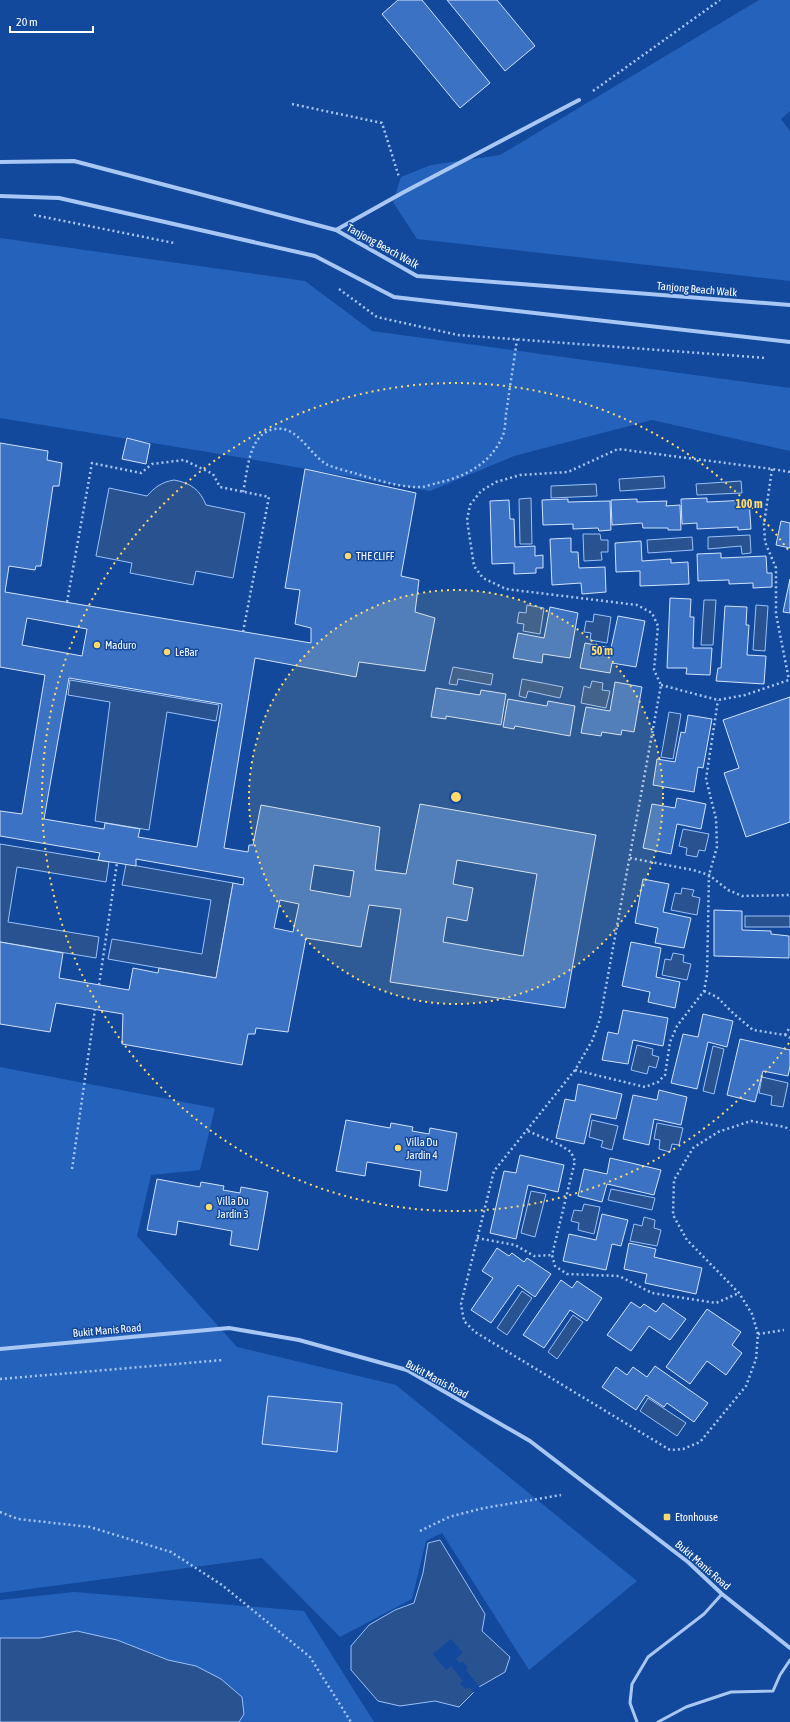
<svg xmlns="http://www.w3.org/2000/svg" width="790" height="1722" viewBox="0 0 790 1722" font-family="'Asap Condensed',sans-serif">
  <rect width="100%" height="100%" fill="#12499d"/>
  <g fill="#2562bb">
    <path d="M759,0H790V111L781,119L790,131V281L417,239L393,202L401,177L431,165L500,155Z"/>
    <path d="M0,238L305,281L372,331L790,388V451L652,420L514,456L430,491L250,459L0,418Z"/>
    <path d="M0,1067L215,1108L200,1170L151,1175L137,1236L237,1347L396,1385L637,1581L529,1670L442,1533L426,1541L412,1599L340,1637L262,1558L0,1593Z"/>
    <path d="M74,1592L304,1611L374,1722H0V1600Z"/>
  </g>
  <g fill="#295290" stroke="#9ac1f7">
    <path d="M664,476L665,488L620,491L619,479Z"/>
    <path d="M174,480C191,483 200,490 206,505L245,513L233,578L196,571L193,585L130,573L132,563L96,556L109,488L147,496C155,487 162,482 174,480Z"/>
    <path d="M741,481L742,493L697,495L696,484Z"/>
    <path d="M596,484L597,496L551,498V486Z"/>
    <path d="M531,498L532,544H520L519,499Z"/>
    <path d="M583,534H600L601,540H608V552H601L602,560L584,561Z"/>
    <path d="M750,535L751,553L742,554L741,546L708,549V537Z"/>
    <path d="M692,537L693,550L648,553L647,540Z"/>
    <path d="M704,600H716L713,645H701Z"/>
    <path d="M527,605L544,608L540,634L523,631L524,624L517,623L519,612L526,613Z"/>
    <path d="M756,605L768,606L765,651L753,650Z"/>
    <path d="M594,614L611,617L607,643L590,640L591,633L584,632L586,621L593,622Z"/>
    <path d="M453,667L493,674L491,685L458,679L457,685L449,684Z"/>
    <path d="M522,679L563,687L560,698L528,691L526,698L519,696Z"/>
    <path d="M70,680L219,705L216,721L167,712L149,830L95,821L110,702L68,695Z"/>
    <path d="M592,681L603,683L602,690L610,691L606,708L581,703L584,686L590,688Z"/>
    <path d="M669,712L681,714L673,759L661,757Z"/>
    <path d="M683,829L709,834L705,851L699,850L697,857L686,855L687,848L679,846Z"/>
    <path d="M0,844L109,862L106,882L17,867L8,922L99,937L96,958L0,942Z"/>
    <path d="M126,864L233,883L216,978L108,959L112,939L202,954L211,900L122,885Z"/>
    <path d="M682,888L694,890L692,896L700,898L697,915L671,910L675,893L681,894Z"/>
    <rect x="745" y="916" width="45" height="11"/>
    <path d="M673,953L684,955L683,962L691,964L687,980L662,975L665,959L671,960Z"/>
    <path d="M637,1045L653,1049L652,1055L659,1057L656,1068L649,1066L647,1074L631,1070Z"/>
    <path d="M713,1046L724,1049L714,1094L703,1091Z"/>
    <path d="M762,1077L788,1083L783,1107L771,1105L772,1096L759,1093Z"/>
    <path d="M592,1120L618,1126L612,1150L601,1147L603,1141L589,1137Z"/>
    <path d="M657,1123L683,1128L679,1145L672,1144L670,1152L659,1149L660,1140L654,1139Z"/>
    <path d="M611,1189L655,1198L652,1210L608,1200Z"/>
    <path d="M531,1191L546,1194L535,1237L521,1233Z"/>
    <path d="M584,1204L600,1207L594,1234L578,1230L579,1223L571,1221L574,1210L582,1211Z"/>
    <path d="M644,1217L655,1220L654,1228L661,1230L657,1246L630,1241L634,1224L642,1226Z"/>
    <path d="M522,1291L532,1298L507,1335L497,1328Z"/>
    <path d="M573,1315L583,1322L557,1359L548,1352Z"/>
    <path d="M648,1398L686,1423L677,1436L640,1411Z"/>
    <path d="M440,1540L485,1614L482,1631L510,1657L505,1672L479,1687L459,1707L435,1701L400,1706L378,1701L351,1670V1646L369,1625L395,1610L414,1603L423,1573L428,1543Z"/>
    <path d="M77,1631L117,1640L168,1660L196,1666L221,1679L242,1697L244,1714L239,1722H0V1638H40Z"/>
  </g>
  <path fill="#12499d" d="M451,1639L463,1653L456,1659L460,1663L463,1661L468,1668L466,1670L481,1689L475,1694L469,1687L465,1689L460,1683L463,1681L451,1666L446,1670L433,1654Z"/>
  <g fill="#3b72c4" stroke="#d0e3fe" fill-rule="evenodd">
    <path d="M398,0H422L490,83L460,108L382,14Z"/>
    <path d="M447,0H497L535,46L505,71Z"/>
    <path d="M127,438L150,444L146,464L122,459Z"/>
    <path d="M0,443L48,451L47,460L62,463L59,486H53L41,566H36L35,570L9,566L5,592L311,643V628L295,624L300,590L285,588L305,469L416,493L401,576L419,580L415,612L435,618L425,671L359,662L356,677L255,658L224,848L248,852L249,845H253L261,805L380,827L375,870L406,874L420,804L596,835L565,1008L390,982L401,909L369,905L361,947L306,938L288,1032L256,1028L255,1034H248L242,1065L122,1044L123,1014L56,1003L50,1032L0,1024V942L63,953L59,978L129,990L133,968L158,973L159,968L216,978L233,883L243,885L244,878L136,859V866L98,860L100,853L0,836V811L22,814L45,675L0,667ZM27,618L87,629L82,656L22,645ZM69,678L222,704L197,847L138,837L140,829L105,823L104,829L44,819ZM457,860L537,874L523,956L443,942L447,917L467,921L473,888L453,884ZM314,865L354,871L350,897L310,890ZM280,900L299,904L293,932L274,928Z"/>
    <path d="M707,498V502L749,500L751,529L738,530V527L697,529V523L682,524L681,499Z"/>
    <path d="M568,499V502L610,501L611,530L599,531L598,528L573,529V524L543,525L542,500Z"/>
    <path d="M637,499V502L667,501L666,506L680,505L681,530H668V528H643L642,523L612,525L611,500Z"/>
    <path d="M509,500L510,519H514L515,547L535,546V556L543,555V568H536V573L514,574V563L492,564L490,501Z"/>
    <path d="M781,521L790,523V548L776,545Z"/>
    <path d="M571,538V552H578L579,568L605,567L606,592L582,594L581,583L552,585L550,539Z"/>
    <path d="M641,541L642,561L671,559V563L688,562L689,584L640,586V571L616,572L615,543Z"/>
    <path d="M721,553V558L766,556L767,573H772V587L753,588V583L729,584V580L698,581L697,554Z"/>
    <path d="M790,579V613L783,612Z"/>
    <path d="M670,598L691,599L690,617H694L693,648H712L710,675L686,674L687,668H667Z"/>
    <path d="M725,606L747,607L746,625H749L747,655L766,656L764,684L716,681L718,668H721Z"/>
    <path d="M550,607L578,613L570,658L543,654L542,663L513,658L518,633L544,638Z"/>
    <path d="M618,616L645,621L636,667L612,663L610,673L580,668L585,643L611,648Z"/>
    <path d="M615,682L642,687L634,732L622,730L621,735L602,732L601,736L581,733L586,707L610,711Z"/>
    <path d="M436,688L480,695L481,690L506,694L501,725L446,716V719L431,717Z"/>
    <path d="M790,697V822L746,837L724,773L739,768L723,720Z"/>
    <path d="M508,699L547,706L548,701L575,706L570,736L515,726L514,729L503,727Z"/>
    <path d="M688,715L712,719L703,768L698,767L694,792L653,785L657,759L675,762L681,732L685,733Z"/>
    <path d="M677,798L706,804L701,829L677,824L671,854L643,848L652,804L675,808Z"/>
    <path d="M643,879L669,884L663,912L691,918L684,948L655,943L658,928L635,923Z"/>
    <path d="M714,910L742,911V930L771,931V934L789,936V958L714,956Z"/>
    <path d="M631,942L661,948L656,977L680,982L675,1008L648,1002L650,992L622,986Z"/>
    <path d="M623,1010L668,1018L663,1046L633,1040L628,1064L602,1060L608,1032L618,1034Z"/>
    <path d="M703,1014L733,1021L727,1047L708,1042L697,1089L671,1083L683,1034L698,1037Z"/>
    <path d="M740,1039L790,1050V1066L788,1076L763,1071L755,1102L727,1095Z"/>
    <path d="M578,1084L622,1094L616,1119L591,1114L584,1144L556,1138L565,1099L575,1101Z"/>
    <path d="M659,1090L687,1097L681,1125L654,1119L649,1145L623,1139L633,1095L657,1100Z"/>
    <path d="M346,1120L390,1128L391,1123L413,1127L412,1131L429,1134L430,1128L457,1133L447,1191L419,1186L421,1171L367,1162L365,1176L336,1171Z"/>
    <path d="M520,1155L564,1165L558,1192L528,1185L516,1239L490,1233L504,1171L516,1173Z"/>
    <path d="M610,1158L661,1170L654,1195L607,1184L602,1202L578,1196L584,1169L607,1174Z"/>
    <path d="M157,1179L200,1187L201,1182L224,1186L223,1190L240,1193L241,1187L268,1192L258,1250L230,1245L232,1231L178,1221L176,1235L147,1230Z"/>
    <path d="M602,1214L628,1220L621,1246L612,1244L606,1270L563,1261L569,1234L596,1240Z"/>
    <path d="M629,1243L656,1249L654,1257L702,1268L696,1294L645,1283L647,1274L624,1269Z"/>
    <path d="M497,1248L509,1256L512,1253L524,1262L527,1258L551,1274L535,1297L518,1285L491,1323L471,1310L493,1278L482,1271Z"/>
    <path d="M561,1280L572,1288L577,1281L602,1298L587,1321L570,1310L544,1348L523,1335Z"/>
    <path d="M631,1302L640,1308L644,1304L656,1312L663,1303L686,1319L670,1340L649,1326L631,1351L607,1335Z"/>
    <path d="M707,1309L741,1332L732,1345L742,1353L726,1375L707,1361L690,1384L666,1367Z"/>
    <path d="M655,1366L708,1403L694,1422L667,1403L664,1407L646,1395L636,1410L602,1387L616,1367L627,1375L633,1367L647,1377Z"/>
    <path d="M268,1396L342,1403L337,1452L262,1444Z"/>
  </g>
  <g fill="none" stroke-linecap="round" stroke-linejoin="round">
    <g stroke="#a8c7f4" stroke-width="2.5" stroke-dasharray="2 3" stroke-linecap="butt">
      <path d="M593,91L720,0"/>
      <path d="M292,104L382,123L399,177"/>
      <path d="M34,215L174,243"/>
      <path d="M339,289L377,317L458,335L766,358"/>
      <path d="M772,469L764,524L765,542L776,568V614L789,680"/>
      <path d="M790,472L772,469L618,449L568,472L520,475L496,482L481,491L470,505L467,520L474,566L483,578L506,589L637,605L652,613L658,626L654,670L661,685L600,1019L592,1041L575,1070L494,1171L461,1304L464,1321L475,1332L670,1450L683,1449L700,1442L746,1386L756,1359L758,1334L752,1314L739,1293L687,1240L673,1215L674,1180L693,1148L718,1132L751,1121L785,1127L790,1130"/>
      <path d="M243,492C248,471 248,433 275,429C298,425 310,456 328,465C337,469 348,471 357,474C378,480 400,488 423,487C427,486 433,484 437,483C465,477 492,463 503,435C506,427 505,416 507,408C510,385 514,362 517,339"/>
      <path d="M67,602L92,463L141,473L152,464L184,460L213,474L220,487L269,497L243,632"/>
      <path d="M661,685L718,700L745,695L789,680"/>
      <path d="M630,858L693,870L709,875L728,890L742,896L790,895"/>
      <path d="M99,985L117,863"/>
      <path d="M704,991L717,997L734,1014L753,1030L785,1035L790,1038"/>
      <path d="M785,1035L790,1027"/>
      <path d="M575,1070L645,1087L658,1082L665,1075L670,1042L677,1026L704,991L707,975L709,875L717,847L716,819L706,779L718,700"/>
      <path d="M528,1131L560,1145L571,1152L575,1161L552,1255L555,1266L567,1274L619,1276L652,1293L716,1303L739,1293"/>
      <path d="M72,1169L95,1009"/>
      <path d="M477,1238L515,1245L534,1256L552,1255"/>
      <path d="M758,1334L784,1330"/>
      <path d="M0,1379L223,1360"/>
      <path d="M0,1512L18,1519L90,1527L171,1552L222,1585L310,1657L351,1722"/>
      <path d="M420,1531L449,1517L484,1508L561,1495"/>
    </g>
    <g stroke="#a8c7f4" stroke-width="3">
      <path d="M637,1722L630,1703L632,1684L648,1657L704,1614L722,1594"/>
      <path d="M658,1722L686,1707L731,1692L773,1691L780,1675L790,1660"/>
    </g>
    <g stroke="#a8c7f4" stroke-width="4">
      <path d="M0,162L74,161L336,230L417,276L790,305"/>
      <path d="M0,196L59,198L315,256L394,297L790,342"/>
      <path d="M336,230L404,192L579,100"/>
      <path d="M0,1349L229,1328L299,1340L407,1370L530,1441L688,1562L722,1594L790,1648"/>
    </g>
  </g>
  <circle cx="456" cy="797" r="207" fill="#ffda6b" fill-opacity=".12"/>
  <g fill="none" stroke="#ffda6b" stroke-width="2" stroke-dasharray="2 4">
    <circle cx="456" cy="797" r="207"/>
    <path d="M789 1043A414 414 0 1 1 789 551"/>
  </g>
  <g fill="#ffda6b" stroke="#12499d" stroke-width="1.5">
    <circle cx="348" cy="556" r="4"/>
    <circle cx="97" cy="645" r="4"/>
    <circle cx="167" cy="652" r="4"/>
    <circle cx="398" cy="1148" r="4"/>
    <circle cx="209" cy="1207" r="4"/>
    <rect x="663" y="1513" width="8" height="8" rx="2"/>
  </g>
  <g text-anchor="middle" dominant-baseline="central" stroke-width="3" stroke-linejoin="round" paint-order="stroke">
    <g font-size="11" fill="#fff" stroke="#12499d">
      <text transform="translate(383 246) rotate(29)">Tanjong Beach Walk</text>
      <text transform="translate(697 289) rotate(5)">Tanjong Beach Walk</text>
      <text transform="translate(107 1330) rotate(-5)">Bukit Manis Road</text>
      <text transform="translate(437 1379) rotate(28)">Bukit Manis Road</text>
      <text transform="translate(703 1565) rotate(41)">Bukit Manis Road</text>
    </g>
    <g font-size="11" fill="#fff" stroke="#12499d" text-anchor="start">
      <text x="356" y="556">THE CLIFF</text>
      <text x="105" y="645">Maduro</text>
      <text x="175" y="652">LeBar</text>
      <text x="406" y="1142">Villa Du<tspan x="406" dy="13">Jardin 4</tspan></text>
      <text x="217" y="1201">Villa Du<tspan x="217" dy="13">Jardin 3</tspan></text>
      <text x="675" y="1517">Etonhouse</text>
    </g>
  </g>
  <circle cx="456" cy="797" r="6" fill="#ffda6b" stroke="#12499d" stroke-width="2"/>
  <g font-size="12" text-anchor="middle" font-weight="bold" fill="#ffda6b" stroke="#12499d" stroke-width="3" stroke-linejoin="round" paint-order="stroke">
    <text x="749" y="508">100 m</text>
    <text x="602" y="655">50 m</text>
  </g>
  <path d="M10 26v6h83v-6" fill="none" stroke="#ffffff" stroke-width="2"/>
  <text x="16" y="26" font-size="12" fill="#ffffff" stroke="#12499d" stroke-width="3" paint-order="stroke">20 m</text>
</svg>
